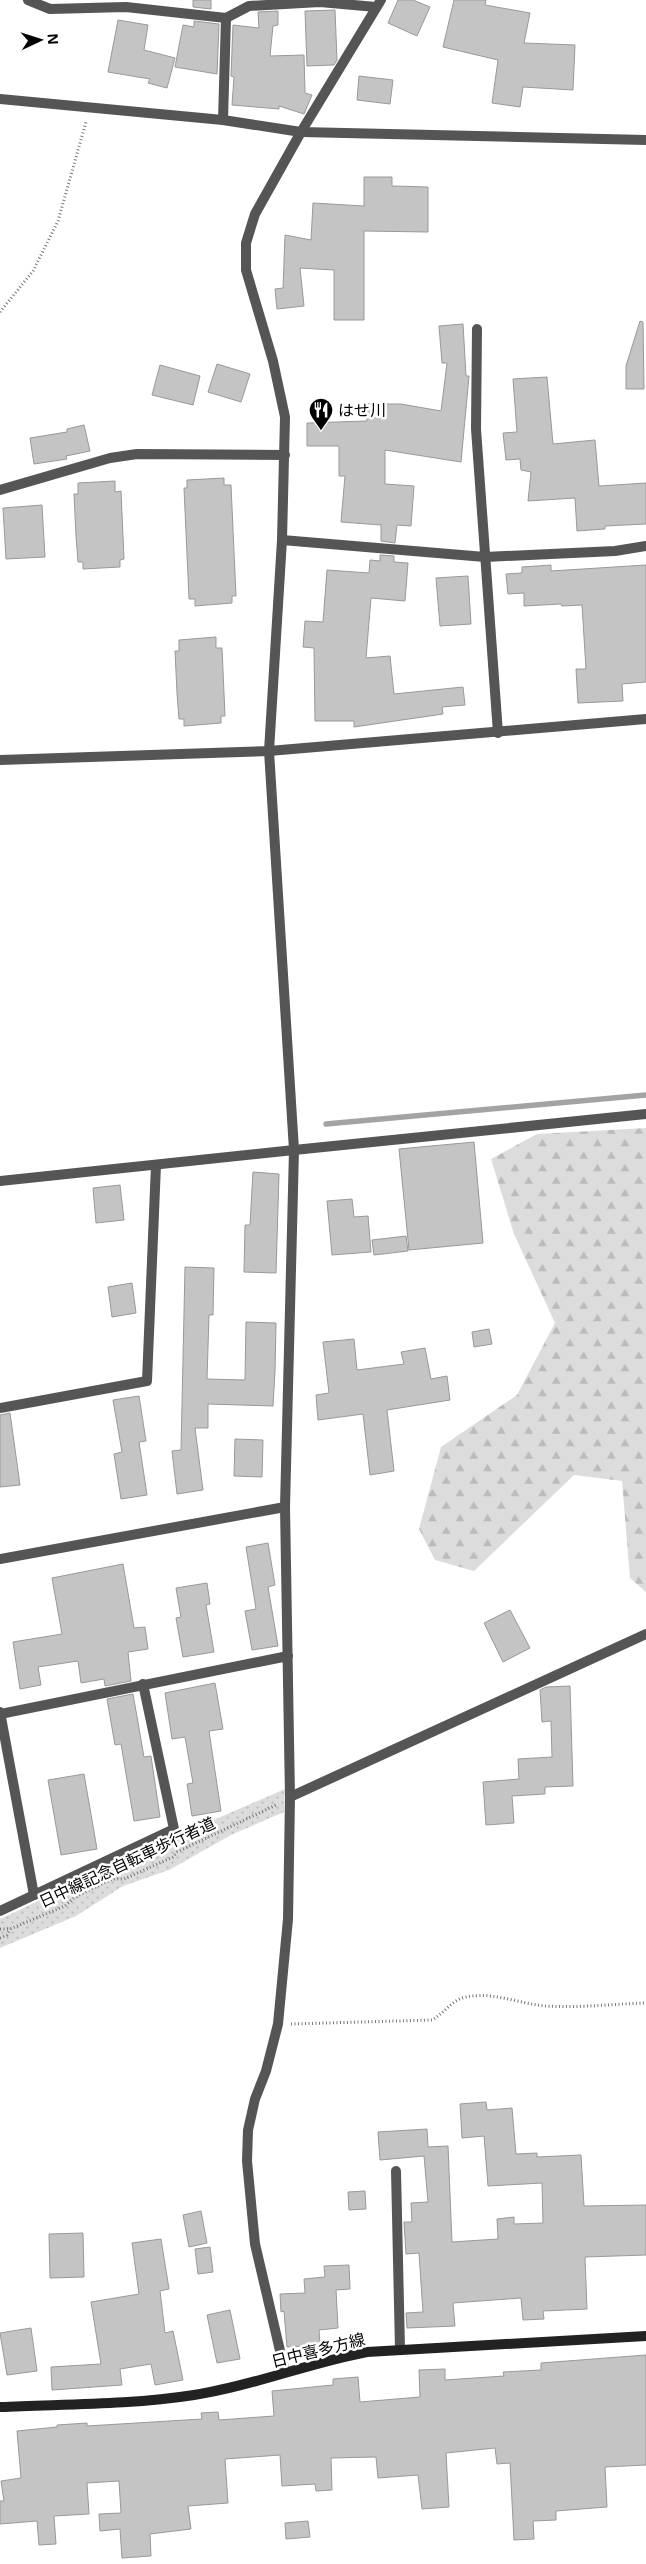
<svg xmlns="http://www.w3.org/2000/svg" width="646" height="2564" viewBox="0 0 646 2564" font-family="'Open Sans','Noto Sans JP',sans-serif">
  <defs>
    <pattern id="green-dots" width="8" height="8" patternUnits="userSpaceOnUse" patternTransform="scale(1.25)"><rect width="8" height="8" fill="#dcdcdc"/><path d="M2 2h.1M6 6h.1" fill="none" stroke="#bbb" stroke-width="1.8" stroke-linecap="round"/></pattern>
    <pattern id="forest-firs" width="22" height="20" patternUnits="userSpaceOnUse" patternTransform="scale(1.25)"><rect width="22" height="20" fill="#dcdcdc"/><path d="M5 1l3.5 6h-7zM16 11l3.5 6h-7z" fill="#bbb"/></pattern>
  </defs>
  <rect width="100%" height="100%" fill="#fff"/>
  <path fill="url(#green-dots)" d="M285,1789L284,1812L231,1835L169,1870L123,1886L76,1916L0,1948V1919L154,1846Z"/>
  <path fill="url(#forest-firs)" d="M646,1128V1592L630,1578L622,1481L574,1475L474,1571L435,1560L419,1529L441,1447L517,1395L555,1323L514,1234L491,1159L537,1134Z"/>
  <g fill="none" stroke-linecap="round" stroke-linejoin="round">
    <path stroke="#a3a3a3" stroke-width="5.5" d="M326,1124L646,1095"/>
  </g>
  <g fill="#c4c4c4" stroke="#999">
    <path d="M193,0H211V9L193,7Z"/>
    <path d="M398,0H413L430,7L417,36L388,23Z"/>
    <path d="M454,0H486L485,5L530,13L524,43L575,45L573,90L523,87L520,107L492,103L498,60L443,47Z"/>
    <path d="M335,10L337,60L334,65L307,66L305,11Z"/>
    <path d="M278,11V25L273,26L270,56L304,55L305,93L312,95L304,114L279,106V109L232,105L234,77L231,76L233,25L259,28L258,12Z"/>
    <path d="M118,20L148,25L144,50L175,58L167,88L148,83L150,79L108,72Z"/>
    <path d="M194,21L219,24L217,74L175,67L183,25L194,27Z"/>
    <path d="M359,76L393,80L390,104L357,100Z"/>
    <path d="M364,177H392V186L428,187V232L364,231V320H334V270L300,268L304,306L277,309L275,289L283,288L285,235L311,240L313,203L364,206Z"/>
    <path d="M640,321L643,322L644,389H626V366Z"/>
    <path d="M463,324L466,376H469L461,462L385,450V484L414,486L411,526L397,525L395,543L381,541V525L341,522L345,476H339V446H307V423L367,421V404H401L441,411L447,363H442L439,326Z"/>
    <path d="M217,364L250,374L241,402L208,392Z"/>
    <path d="M160,365L200,376L193,405L152,395Z"/>
    <path d="M547,377L553,444L595,440L599,486L646,483V524L605,526V529L577,531L575,498L528,501L531,472L521,470L520,459L506,460L503,433L517,432L513,379Z"/>
    <path d="M84,425L90,451L66,456L67,459L34,464L30,438L67,432V429Z"/>
    <path d="M224,478V485H231L236,596H232V603L195,606V599H189L184,488H187V480Z"/>
    <path d="M115,481V492L121,491L124,559L120,560V567L83,569V562H78L76,536L74,494H78V483Z"/>
    <path d="M42,505L45,557L6,559L3,508Z"/>
    <path d="M380,555L394,556V562L408,563L405,601L371,598L366,658L390,656L394,694L463,687L465,705L442,707L443,714L354,727V721H315L314,648L303,647L305,621L323,622L327,570L369,573L370,560L380,561Z"/>
    <path d="M551,565V571L646,565V682L622,684L623,701L578,703L576,669H586L582,605L562,606L561,604L524,606V593L508,594L506,574L522,573V567Z"/>
    <path d="M468,576L471,624L440,626L436,578Z"/>
    <path d="M216,637V648H222L225,716H221V723L184,726V719H179L177,693L175,651H179V640Z"/>
    <path d="M474,1142L483,1243L409,1250L399,1149Z"/>
    <path d="M253,1172L279,1174L276,1273L244,1272L245,1225H250Z"/>
    <path d="M120,1185L124,1220L96,1223L93,1188Z"/>
    <path d="M352,1199L354,1217L368,1216L371,1252L332,1255L327,1201Z"/>
    <path d="M406,1236L408,1251L374,1255L372,1240Z"/>
    <path d="M185,1267L214,1268L213,1315H209L207,1379L245,1380L246,1322L276,1323L275,1371L273,1406L208,1404V1428H195L203,1490L177,1494L172,1451L181,1450Z"/>
    <path d="M132,1283L136,1313L112,1317L108,1287Z"/>
    <path d="M489,1329L492,1344L474,1347L472,1332Z"/>
    <path d="M354,1339L357,1370L404,1364L401,1352L425,1348L431,1379L447,1376L450,1400L387,1410L394,1471L370,1475L363,1414L318,1420L316,1395L329,1393L323,1342Z"/>
    <path d="M139,1396L146,1441L139,1442L147,1495L121,1499L114,1454L122,1452L113,1400Z"/>
    <path d="M10,1413L20,1485L0,1487V1415Z"/>
    <path d="M235,1439L263,1440L262,1477L234,1476Z"/>
    <path d="M268,1543L275,1585L268,1587L278,1646L252,1650L245,1611L256,1609L246,1547Z"/>
    <path d="M123,1564L134,1628L145,1627L148,1649L128,1652L131,1681L105,1686L104,1679L81,1683L78,1661L38,1667L41,1685L20,1689L13,1642L62,1634L52,1578Z"/>
    <path d="M207,1583L210,1604L206,1605L214,1652L183,1657L176,1618L181,1617L176,1588Z"/>
    <path d="M510,1610L530,1648L503,1662L484,1623Z"/>
    <path d="M215,1683L223,1729L209,1731L221,1811L192,1816L187,1784L193,1783L185,1737L172,1739L165,1693Z"/>
    <path d="M570,1686L573,1786L545,1787V1794L512,1796L514,1823L486,1825L483,1782L519,1779L518,1759L552,1757L551,1721L542,1722L540,1690L546,1687Z"/>
    <path d="M133,1694L144,1757L151,1756L160,1817L134,1821L121,1744L115,1745L107,1699Z"/>
    <path d="M84,1774L97,1849L61,1855L48,1780Z"/>
    <path d="M486,2102L487,2110L512,2108L516,2154L537,2153V2157L581,2155L584,2206L646,2205V2255L585,2257L587,2309L543,2311L544,2319L523,2320L521,2298L453,2303L455,2326L407,2328L406,2313L423,2312L419,2253L406,2254L404,2222H412L411,2203L428,2202L424,2156L380,2160L378,2132L427,2129L428,2147L448,2146L452,2242L498,2239L497,2219L514,2217V2224L543,2223L542,2183L488,2186L484,2136L462,2138L460,2104Z"/>
    <path d="M365,2191L366,2209L349,2210L348,2192Z"/>
    <path d="M201,2211L207,2243L189,2247L183,2215Z"/>
    <path d="M83,2233L84,2277L50,2278L49,2234Z"/>
    <path d="M161,2239L169,2289L160,2291L165,2333L173,2331L183,2380L155,2385L151,2364L120,2369L122,2385L52,2390L51,2367L101,2364L91,2302L139,2294L132,2243Z"/>
    <path d="M210,2247L213,2272L198,2274L195,2249Z"/>
    <path d="M349,2265L350,2289L336,2290L338,2328L319,2330L320,2345L287,2347L284,2311L281,2312L280,2294L305,2293L304,2279L325,2277L324,2266Z"/>
    <path d="M230,2310L240,2359L217,2363L207,2315Z"/>
    <path d="M31,2328L37,2371L7,2375L0,2333Z"/>
    <path d="M646,2355V2465L605,2467L607,2507L556,2511V2520L533,2521L534,2539L514,2540L510,2463L497,2464L495,2448L446,2453L449,2507L422,2509L418,2475L378,2478L376,2457L331,2458L332,2490L316,2491L315,2484L282,2486L280,2455L225,2459L228,2503L188,2506L191,2529L150,2534L151,2556L122,2558L120,2529L100,2531L99,2514L121,2513L119,2481L87,2483L89,2514L54,2516L56,2544L39,2545L37,2521L0,2524V2501H4L1,2481L21,2478L17,2431L57,2427V2425L87,2423V2426L202,2419L201,2413L218,2412L219,2420L274,2416L272,2391L333,2385V2379L358,2377L360,2402L420,2397L419,2370L445,2369V2380L504,2376L503,2372L541,2370V2363Z"/>
    <path d="M308,2521L310,2537L286,2539L285,2523Z"/>
  </g>
  <g fill="none" stroke-linecap="round" stroke-linejoin="round">
    <g stroke="#777" stroke-width="3" stroke-dasharray="1 2.5" stroke-linecap="butt">
      <path d="M0,312L33,271L58,221L86,122"/>
      <path d="M0,1929H10L65,1906L75,1897L112,1879H124L173,1857L177,1852L276,1805"/>
      <path d="M0,1938L7,1935L10,1929"/>
      <path d="M291,2024L432,2020C443,2014 451,2002 462,1998C490,1990 519,2004 546,2006C579,2008 613,2004 646,2003"/>
    </g>
    <path stroke="#555" stroke-width="10" d="M294,1150L646,1114"/>
    <g stroke="#555" stroke-width="10">
      <path d="M28,0L50,9L126,7L226,18L223,120"/>
      <path d="M226,18L249,6L320,2L376,7"/>
      <path d="M0,99L223,120L301,132L646,140"/>
      <path d="M477,329L476,429L498,733"/>
      <path d="M0,490L110,458L137,454L285,455"/>
      <path d="M282,540L485,557L615,551L646,546"/>
      <path d="M0,1181L294,1150"/>
      <path d="M0,1408L147,1381L156,1165"/>
      <path d="M0,1712L34,1895"/>
      <path d="M0,1714L288,1656"/>
      <path d="M290,1797L646,1634"/>
      <path d="M0,1911L174,1829L143,1684"/>
      <path d="M396,2171L400,2349"/>
      <path d="M285,2372L255,2244L247,2161L248,2130L255,2099L266,2071L278,2024L288,1919L290,1797L285,1507L294,1150L269,751L282,540L285,417L273,361L246,270V243L255,214L301,132L381,0"/>
    </g>
    <g stroke="#555" stroke-width="10">
      <path d="M0,760L269,751L646,719"/>
      <path d="M0,1559L285,1507"/>
    </g>
    <path stroke="#222" stroke-width="10" d="M0,2407C64,2404 130,2405 194,2395C253,2386 308,2363 367,2352L646,2336"/>
  </g>
  <defs>
    <symbol id="restaurant-pin" viewBox="-11 -11 22 30"><path d="M0 17L-7.5 6A9.5 9.5 0 1 1 7.5 6Z" fill="#000" stroke="#fff"/><path d="M-5-6h1v4h1v-4h1v4h1v-4h1v5L-1.5 .5V6h-2V.5L-5-1ZM5-6V6H3V1.5H1.5Q1.5-4 5-6Z" fill="#fff"/></symbol>
  </defs>
  <g fill-rule="evenodd">
    <use href="#restaurant-pin" x="307" y="396" width="28" height="38"/>
  </g>
  <g text-anchor="middle" dominant-baseline="central" stroke-width="5" stroke-linejoin="round" paint-order="stroke">
    <g font-size="16" fill="#000" stroke="#fff" text-anchor="start">
      <text x="338" y="410">はせ川</text>
    </g>
    <g font-size="16" fill="#000" stroke="#fff">
      <text transform="translate(127 1862) rotate(-25)">日中線記念自転車歩行者道</text>
      <text transform="translate(318 2350) rotate(-14)">日中喜多方線</text>
    </g>
  </g>
  <g transform="translate(40 40) rotate(86)" stroke="#ffffff" stroke-width="4" paint-order="stroke">
  <path d="M0-4L9 19L0 12L-9 19Z" fill="#000000"/>
  <text y="-8" font-size="14" font-weight="bold" text-anchor="middle" fill="#000000">N</text>
  </g>
</svg>
